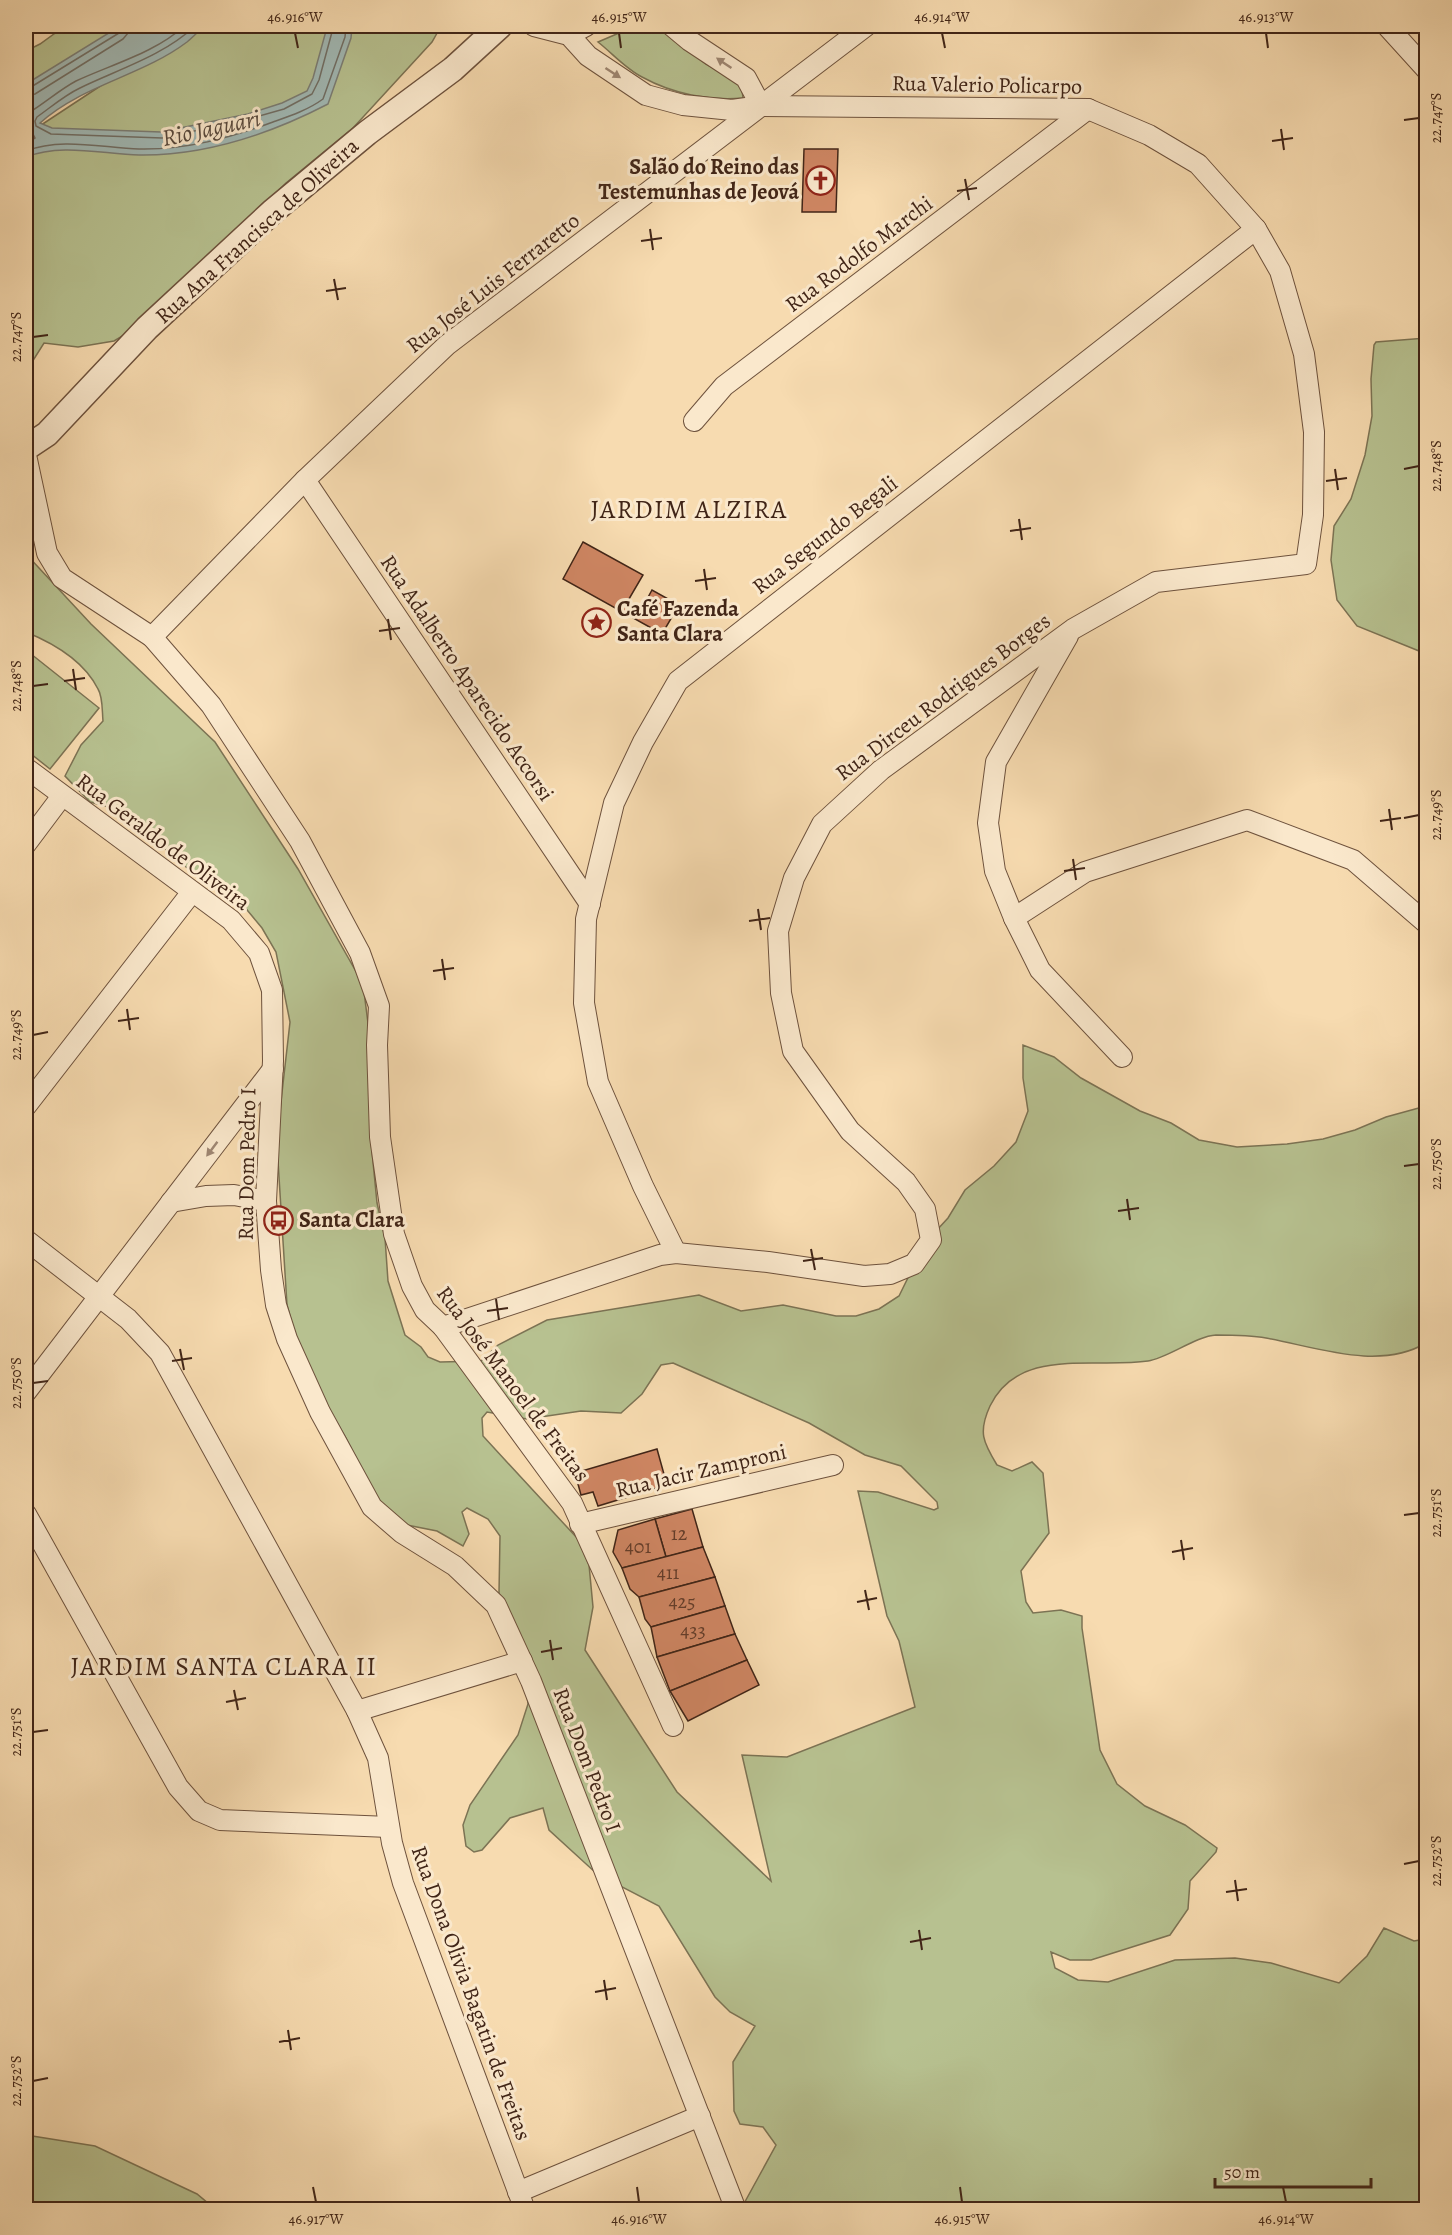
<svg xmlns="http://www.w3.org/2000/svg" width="1452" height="2235" viewBox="0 0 1452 2235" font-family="Alegreya,serif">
  <rect width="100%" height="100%" fill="#f7dbb0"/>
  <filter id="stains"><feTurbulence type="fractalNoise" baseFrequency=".00333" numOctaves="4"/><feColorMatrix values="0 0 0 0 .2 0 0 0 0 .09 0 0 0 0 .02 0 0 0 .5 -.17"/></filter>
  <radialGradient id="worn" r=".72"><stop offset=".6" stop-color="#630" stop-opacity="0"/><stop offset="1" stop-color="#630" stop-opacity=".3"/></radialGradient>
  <g fill="#b7c190" stroke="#7c7354" stroke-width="1.5" fill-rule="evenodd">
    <path d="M65,26H146L26,103V51L40,44Z"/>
    <path d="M197,26H441L432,42L353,128L286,183L141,325L114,341L78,347L44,343L27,370L32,407L26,412V135L117,75Z"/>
    <path d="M630,26H662L678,42L706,64L741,82L743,98C709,101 673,94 642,77C626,69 612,53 598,42L619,33Z"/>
    <path d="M1426,338V658L1419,651L1357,626L1337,600L1331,560L1334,526L1351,499L1365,455L1372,416L1371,379L1374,345L1376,342Z"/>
    <path d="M26,554L91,624L215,742L298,869L363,984L369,1031L370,1131L377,1203L385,1238L388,1281L405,1335L421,1347L428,1357L440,1362L481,1361L498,1345L547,1320L699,1295L741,1311L783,1305L836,1316H856L879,1309L899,1296L925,1243L948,1218L965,1190L994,1166L1016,1142L1028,1111L1023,1078V1045L1054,1057L1081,1078L1140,1111L1171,1123L1199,1140L1237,1147L1287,1144L1323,1139L1355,1130L1386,1117L1426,1106V1343C1379,1371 1316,1347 1266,1338C1250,1335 1232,1335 1216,1335C1196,1336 1168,1358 1148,1361C1094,1369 1019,1346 990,1406C978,1432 983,1442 997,1465L1012,1471L1032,1462L1043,1473L1049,1533L1021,1571L1026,1602L1033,1613L1061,1610L1082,1616V1628L1100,1750L1117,1784L1145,1806L1185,1825L1217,1848L1216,1852L1190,1881L1188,1909L1170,1935L1091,1960H1070L1051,1952L1055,1968L1078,1980L1108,1982L1175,1960L1235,1958L1271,1963L1339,1983L1367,1956L1384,1928L1414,1941L1426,1939V2209L1227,2210L1223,2207L1211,2210L741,2209L776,2145L763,2127L740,2124L734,2111L733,2062L755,2026L730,2012L715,1997L659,1906L597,1874L549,1830L543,1808L510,1818L482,1850L474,1852L466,1846L463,1825L470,1805L518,1735L528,1704L523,1659L499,1593L500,1536L488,1519L467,1508L462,1512L469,1534L463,1546L437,1531L402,1524L379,1503L346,1438L317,1389L297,1342L287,1305L278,1161V1128L290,1022L276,952L262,928L243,905L186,867L120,810L90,802L65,776L81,745L103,721C102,711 103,697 98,689C84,661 53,643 26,632ZM673,1363L809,1423L865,1455L901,1466L937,1502L938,1508L934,1510L878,1492L858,1491L887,1616L899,1641L915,1707L787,1757L742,1755L771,1881L677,1792L585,1650L593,1607L589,1565L578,1539L483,1436L482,1418L487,1412L527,1419L581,1411L621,1413L642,1394L661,1365Z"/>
    <path d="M26,650L99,708L50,769L26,750Z"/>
    <path d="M26,2135L95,2146L197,2194L215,2209H26Z"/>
  </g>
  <path fill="#a1b9b5" stroke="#7b7e76" stroke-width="1.5" d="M120,26H204C199,31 193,37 187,42C142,76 82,85 40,123L52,128L161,132L248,114L282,103L307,91L313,78L326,31V26H352L351,38L328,104C270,134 205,156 139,155C102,154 61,143 26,157V84Z"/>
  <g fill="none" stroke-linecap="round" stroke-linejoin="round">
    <g stroke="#716f66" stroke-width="1.5">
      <path d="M195,26C163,56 119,69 80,88C65,95 51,107 37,117L35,121L36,126L51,134L162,138L249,119L284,109L312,94L319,80L332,32L331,26"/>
      <path d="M26,88L31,87L119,33L122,26"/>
      <path d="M26,96L35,94L123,39L128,33L130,26"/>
      <path d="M26,143L35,138C30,128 23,121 33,110C47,101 61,89 76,81C110,65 157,52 184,26"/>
      <path d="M26,151C61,137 103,148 139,149C186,150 230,138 273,122C290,116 308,110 323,99L345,37L346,26"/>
    </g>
  </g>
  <g fill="#cf8663" stroke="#412517" stroke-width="1.5">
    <path d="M804,149H838L836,212H802Z"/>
    <path d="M583,542L643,575L626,604L640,612L652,590L679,605L662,634L563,579Z"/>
    <path d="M657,1449L667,1485L598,1506L593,1492L581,1495L575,1473Z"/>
    <path d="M692,1509L703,1547L666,1557L655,1519Z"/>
    <path d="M655,1519L666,1557L622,1568L613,1552L618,1530Z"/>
    <path d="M703,1547L715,1577L639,1597L630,1589L622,1568Z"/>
    <path d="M715,1577L725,1606L651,1627L645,1619L639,1597Z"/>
    <path d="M725,1606L735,1634L657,1657L651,1627Z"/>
    <path d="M735,1634L747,1660L670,1691L657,1657Z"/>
    <path d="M747,1660L759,1685L688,1721L670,1691Z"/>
  </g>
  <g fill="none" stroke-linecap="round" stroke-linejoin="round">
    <defs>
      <g id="minor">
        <path d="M672,26L690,41L746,78L761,106"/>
        <path d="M1387,26L1426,69"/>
        <path d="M569,35L586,26"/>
        <path d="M694,421L724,386L1088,109"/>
        <path d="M26,455L47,553L62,578L152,637L211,705L300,841L360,953L379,1006L377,1045L380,1137L394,1234L412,1286L425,1310L443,1327L572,1503L673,1726"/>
        <path d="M305,480L590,904"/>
        <path d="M1068,636L996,762L988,823L995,871L1014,918L1040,970L1122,1057"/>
        <path d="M152,637L305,480L447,345L866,26"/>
        <path d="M26,768L231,920L259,953L272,990L273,1061L266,1201L271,1270L276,1305L287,1339L320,1412L372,1507L402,1533L455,1566L496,1605L531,1681L736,2210"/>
        <path d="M26,844L62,796"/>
        <path d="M1014,918L1085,872L1247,820L1353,860L1426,923"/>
        <path d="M26,1106L192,892"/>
        <path d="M171,1202L206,1196L234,1195L266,1201"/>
        <path d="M26,1240L128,1319L160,1353L357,1711L378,1758L392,1843L403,1883L525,2210"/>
        <path d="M676,1253L643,1186L598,1082L584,1003L586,919L614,803L643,742L678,681L1256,229"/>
        <path d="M443,1327L660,1255L676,1253L768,1262L864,1276L890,1274L914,1264L931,1240L925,1209L906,1182L850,1131L793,1051L781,993L778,931L794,878L822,824L881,770L1073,629L1156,582L1306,564L1313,515L1314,432L1304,354L1280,271L1256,229L1198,164L1149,135L1088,109L761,106L732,110L683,105L646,95L588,56L569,35L534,26"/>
        <path d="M26,1392L273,1069"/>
        <path d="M26,1514L178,1787L199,1811L220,1820L389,1827"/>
        <path d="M580,1524L833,1465"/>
        <path d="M357,1711L522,1661"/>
        <path d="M518,2192L700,2116"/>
      </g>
      <path id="tertiary" d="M26,448L47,434L147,328L272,212L367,133L453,69L500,26"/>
    </defs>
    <use href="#minor" stroke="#6e523d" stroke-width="22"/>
    <use href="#tertiary" stroke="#6e523d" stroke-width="27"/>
    <use href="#minor" stroke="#fae8cc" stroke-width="20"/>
    <use href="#tertiary" stroke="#fae8cc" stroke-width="24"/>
  </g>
  <defs><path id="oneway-solid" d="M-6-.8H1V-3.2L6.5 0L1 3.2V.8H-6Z" transform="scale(1.5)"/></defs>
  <g fill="#9e8672">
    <use href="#oneway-solid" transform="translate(724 63) rotate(-146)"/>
    <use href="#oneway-solid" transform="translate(613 73) rotate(33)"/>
    <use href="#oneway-solid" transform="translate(212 1149) rotate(127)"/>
  </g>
  <path fill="none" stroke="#412517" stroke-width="2" d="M295,33L298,48M619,33L621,48M942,33L945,48M1266,33L1268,48M1404,120L1419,118M1281,129L1284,150M1272,141L1293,138M965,179L969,200M957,191L977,188M650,229L653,250M641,241L662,238M334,279L338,300M326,291L346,288M33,337L48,335M1335,469L1338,490M1404,469L1419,466M1326,481L1347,478M1019,519L1022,540M1010,531L1031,528M704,569L707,590M695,581L716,578M388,619L391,640M379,631L400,628M73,669L76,690M64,681L85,678M33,686L48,684M1389,809L1392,830M1404,818L1419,815M1380,821L1401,818M1073,859L1076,880M1064,871L1085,868M758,909L761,930M749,921L770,918M442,959L445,980M433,971L454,968M127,1009L130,1030M118,1021L139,1018M33,1035L48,1032M1404,1166L1419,1164M1127,1199L1130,1220M1118,1211L1139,1208M811,1249L815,1270M803,1261L823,1258M496,1299L499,1320M487,1311L508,1308M180,1349L184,1370M172,1361L192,1358M33,1383L48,1381M1404,1515L1419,1513M1181,1540L1184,1560M1172,1552L1193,1548M865,1590L869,1610M857,1602L877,1598M550,1640L553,1660M541,1652L562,1648M234,1690L238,1710M226,1702L246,1698M33,1732L48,1730M1404,1864L1419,1861M1235,1880L1238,1901M1226,1892L1247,1889M919,1930L922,1950M910,1942L931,1938M604,1980L607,2000M595,1992L616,1988M288,2030L291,2050M279,2042L300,2038M33,2081L48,2078M313,2187L316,2202M637,2187L639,2202M960,2187L962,2202M1283,2187L1286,2202"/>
  <defs>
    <symbol id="church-ring" viewBox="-11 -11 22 22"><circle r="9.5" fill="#fae8cc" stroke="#8f2418" stroke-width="1.5"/><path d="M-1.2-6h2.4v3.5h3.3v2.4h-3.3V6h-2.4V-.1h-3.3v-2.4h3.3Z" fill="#8f2418"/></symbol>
    <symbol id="sight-ring" viewBox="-11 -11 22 22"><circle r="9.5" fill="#fae8cc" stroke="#8f2418" stroke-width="1.5"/><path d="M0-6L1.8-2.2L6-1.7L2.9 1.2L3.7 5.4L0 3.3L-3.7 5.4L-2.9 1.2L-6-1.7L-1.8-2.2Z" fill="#8f2418"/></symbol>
    <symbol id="bus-ring" viewBox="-11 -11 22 22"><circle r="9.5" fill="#fae8cc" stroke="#8f2418" stroke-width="1.5"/><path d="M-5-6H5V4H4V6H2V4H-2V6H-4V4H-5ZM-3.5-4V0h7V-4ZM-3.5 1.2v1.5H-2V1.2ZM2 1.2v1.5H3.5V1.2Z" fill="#8f2418"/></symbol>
  </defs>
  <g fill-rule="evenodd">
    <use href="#church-ring" x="804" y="164" width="33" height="33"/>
    <use href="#sight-ring" x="580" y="606" width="33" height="33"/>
    <use href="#bus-ring" x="262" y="1204" width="33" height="33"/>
  </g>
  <g text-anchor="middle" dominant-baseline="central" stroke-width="6" stroke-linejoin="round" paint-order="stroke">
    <g font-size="20" fill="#643d2a">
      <text x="679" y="1533">12</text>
      <text x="638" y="1546">401</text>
      <text x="668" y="1572">411</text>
      <text x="682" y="1601">425</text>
      <text x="693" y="1630">433</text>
    </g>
    <g font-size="22" fill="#412517" stroke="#fae8cc">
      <text transform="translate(987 85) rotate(1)">Rua Valerio Policarpo</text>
      <text transform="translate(257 231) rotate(-42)">Rua Ana Francisca de Oliveira</text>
      <text transform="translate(859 254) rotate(-37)">Rua Rodolfo Marchi</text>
      <text transform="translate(493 283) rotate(-38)">Rua José Luis Ferraretto</text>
      <text transform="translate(825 535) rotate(-38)">Rua Segundo Begali</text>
      <text transform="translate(467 678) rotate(56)">Rua Adalberto Aparecido Accorsi</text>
      <text transform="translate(943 697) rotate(-37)">Rua Dirceu Rodrigues Borges</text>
      <text transform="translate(163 842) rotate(37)">Rua Geraldo de Oliveira</text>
      <text transform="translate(247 1164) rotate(-89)">Rua Dom Pedro I</text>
      <text transform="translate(513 1384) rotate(53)">Rua José Manoel de Freitas</text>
      <text transform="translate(701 1471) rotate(-13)">Rua Jacir Zamproni</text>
      <text transform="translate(587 1760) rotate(69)">Rua Dom Pedro I</text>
      <text transform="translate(471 1993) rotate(70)">Rua Dona Olivia Bagatin de Freitas</text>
    </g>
    <g font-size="22" font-weight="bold" fill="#412517" stroke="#fae8cc" text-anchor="start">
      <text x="799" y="167" text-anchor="end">Salão do Reino das<tspan x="799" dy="25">Testemunhas de Jeová</tspan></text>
      <text x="617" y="609">Café Fazenda<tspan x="617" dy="25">Santa Clara</tspan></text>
      <text x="299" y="1220">Santa Clara</text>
    </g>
    <g font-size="24" font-style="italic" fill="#594a3e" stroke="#fae8cc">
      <text transform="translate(211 128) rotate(-12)">Rio Jaguari</text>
    </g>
    <g font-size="26" letter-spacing="1.5" fill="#412517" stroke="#fae8cc">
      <text x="689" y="509">JARDIM ALZIRA</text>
      <text x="224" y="1666">JARDIM SANTA CLARA II</text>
    </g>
  </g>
  <rect width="1452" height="2235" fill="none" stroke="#f7dbb0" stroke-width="66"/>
  <path d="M1215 2178v9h156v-9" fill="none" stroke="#412517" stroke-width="3"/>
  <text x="1224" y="2178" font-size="18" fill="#412517" stroke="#fae8cc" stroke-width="4.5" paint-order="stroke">50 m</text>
  <rect x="33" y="33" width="1386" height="2169" fill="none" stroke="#412517" stroke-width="2"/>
  <g font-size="15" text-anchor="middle" fill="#412517">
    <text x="295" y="22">46.916°W</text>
    <text x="619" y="22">46.915°W</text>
    <text x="942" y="22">46.914°W</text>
    <text x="1266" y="22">46.913°W</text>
    <text transform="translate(1436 118) rotate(-90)" y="5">22.747°S</text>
    <text transform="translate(16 337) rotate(-90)" y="5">22.747°S</text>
    <text transform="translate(1436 466) rotate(-90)" y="5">22.748°S</text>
    <text transform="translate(16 686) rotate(-90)" y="5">22.748°S</text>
    <text transform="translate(1436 815) rotate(-90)" y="5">22.749°S</text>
    <text transform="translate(16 1035) rotate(-90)" y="5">22.749°S</text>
    <text transform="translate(1436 1164) rotate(-90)" y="5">22.750°S</text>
    <text transform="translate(16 1383) rotate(-90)" y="5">22.750°S</text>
    <text transform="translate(1436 1513) rotate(-90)" y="5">22.751°S</text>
    <text transform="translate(16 1732) rotate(-90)" y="5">22.751°S</text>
    <text transform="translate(1436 1861) rotate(-90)" y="5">22.752°S</text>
    <text transform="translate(16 2081) rotate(-90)" y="5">22.752°S</text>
    <text x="316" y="2224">46.917°W</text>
    <text x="639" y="2224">46.916°W</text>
    <text x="962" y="2224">46.915°W</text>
    <text x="1286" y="2224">46.914°W</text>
  </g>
  <rect width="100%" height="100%" filter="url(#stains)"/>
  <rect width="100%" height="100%" fill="url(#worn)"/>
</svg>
